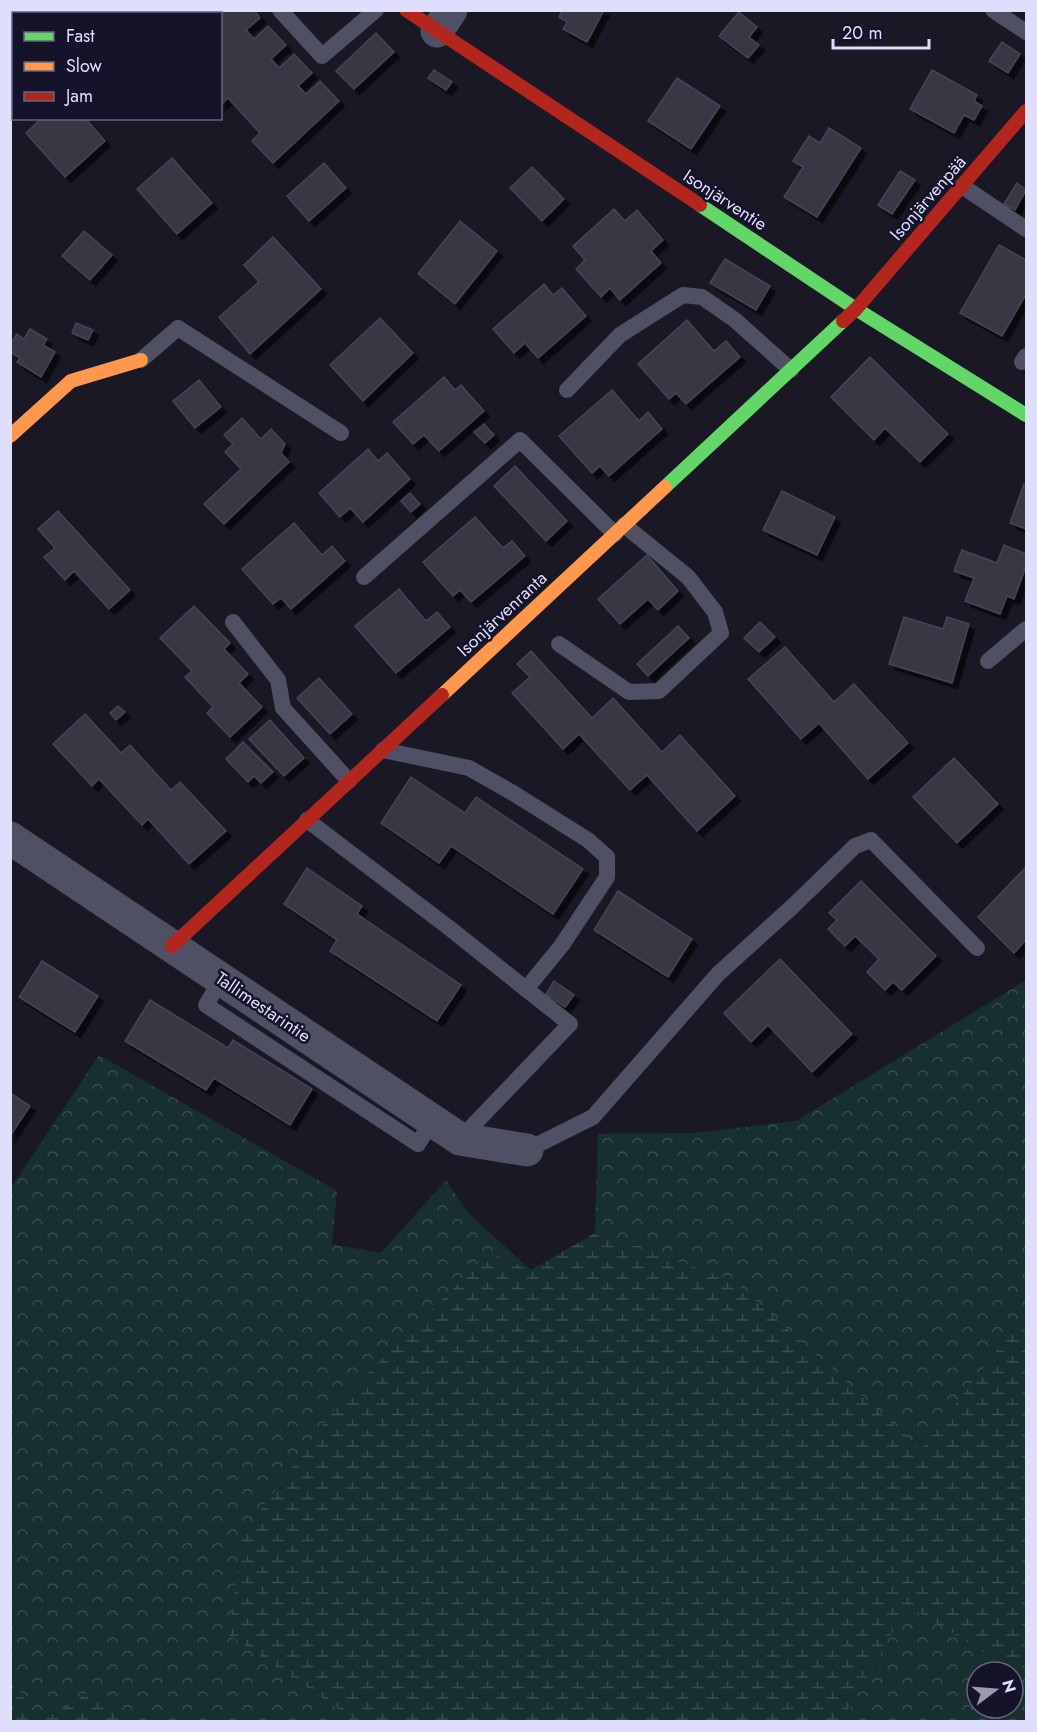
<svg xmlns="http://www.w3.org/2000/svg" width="1037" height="1732" viewBox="0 0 1037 1732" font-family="Jost,sans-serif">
  <defs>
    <pattern id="forest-crowns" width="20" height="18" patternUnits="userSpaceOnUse" patternTransform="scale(1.5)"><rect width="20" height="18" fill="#172f2e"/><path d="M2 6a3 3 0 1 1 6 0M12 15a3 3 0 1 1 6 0" fill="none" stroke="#384d4d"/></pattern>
    <pattern id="wetland-marsh" width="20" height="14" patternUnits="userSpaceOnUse" patternTransform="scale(1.5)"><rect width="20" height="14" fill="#172f2e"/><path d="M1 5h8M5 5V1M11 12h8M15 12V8" fill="none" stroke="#384d4d"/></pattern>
    <filter id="shadow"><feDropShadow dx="5.5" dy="5.5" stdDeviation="0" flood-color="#0009"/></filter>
  </defs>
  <rect width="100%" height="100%" fill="#191824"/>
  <path fill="url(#forest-crowns)" fill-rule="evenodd" d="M1026,980V1721L11,1722V1188L99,1055L337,1191L332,1244L381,1253L446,1180L468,1213L531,1270L595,1233L598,1134L693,1133L796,1121ZM977,1672H1013V1708H977Z"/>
  <g fill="url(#wetland-marsh)">
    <path d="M595,1233L734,1281L921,1449L1026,1313V1678L908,1606L841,1721H357L229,1635L242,1536L342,1399L489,1253L531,1270Z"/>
    <path d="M11,1673L35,1721H11Z"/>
    <path d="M93,1690L130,1721H42Z"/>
  </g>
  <g fill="#383745" stroke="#454456" stroke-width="1.5" filter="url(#shadow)">
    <path d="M10,10L15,14H14V87L11,89Z"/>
    <path d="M148,10H254L260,18L246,30L254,39L268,26L286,45L271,59L279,68L294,54L312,73L298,86L306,94L320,81L339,101L273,163L252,141L260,133L228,98L220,105V14H150Z"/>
    <path d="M562,10H604L587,42L563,29L567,22L559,17Z"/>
    <path d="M739,12L757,27L749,37L759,45L748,58L719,36Z"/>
    <path d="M376,33L394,52L354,89L336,71Z"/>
    <path d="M1002,42L1020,54L1008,73L989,61Z"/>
    <path d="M434,70L452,82L446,90L428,78Z"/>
    <path d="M932,70L977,95L974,101L982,106L974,120L964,115L954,133L910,109Z"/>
    <path d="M677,78L720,106L691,149L648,121Z"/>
    <path d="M42,118H85L105,141L65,177L26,133Z"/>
    <path d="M829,128L861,148L817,217L784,197L803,167L793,161L809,136L820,143Z"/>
    <path d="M172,158L212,203L177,234L137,189Z"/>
    <path d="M324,163L346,188L309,221L287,196Z"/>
    <path d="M532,167L564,199L542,221L510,188Z"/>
    <path d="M900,171L915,180L892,214L878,205Z"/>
    <path d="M1017,183L1026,190L1015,210L1004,204Z"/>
    <path d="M614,209L625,221L637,210L663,240L651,251L661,263L620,300L610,288L601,297L576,269L585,260L573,246Z"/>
    <path d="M460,221L497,251L455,304L418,274Z"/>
    <path d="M84,231L112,255L90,280L62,256Z"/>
    <path d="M273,237L321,289L250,354L219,317L259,282L244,265Z"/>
    <path d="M999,245L1026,260V294L1002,336L960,313Z"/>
    <path d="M725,259L770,286L756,310L710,283Z"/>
    <path d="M544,284L553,295L562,288L586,316L538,358L525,343L514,353L493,329Z"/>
    <path d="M380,318L413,353L363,401L330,365Z"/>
    <path d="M687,320L714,351L726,341L740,357L686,404L676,393L669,399L638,364Z"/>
    <path d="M76,323L93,330L88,340L72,333Z"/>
    <path d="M30,329L47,339L43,345L55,352L41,377L17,362L20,358L10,352V345L17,334L24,339Z"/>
    <path d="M870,357L948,434L920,462L885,428L874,440L831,397Z"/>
    <path d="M444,377L455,390L461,385L484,411L439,451L424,435L413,444L393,422Z"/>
    <path d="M199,380L221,407L195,428L173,401Z"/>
    <path d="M612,390L639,421L648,412L662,429L609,476L600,466L592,473L559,436Z"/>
    <path d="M242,418L261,439L271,429L285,444L281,453L289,462L224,524L204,504L241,469L225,452L233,444L224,435Z"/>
    <path d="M484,424L494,435L485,443L474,432Z"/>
    <path d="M368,449L378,461L387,453L410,479L363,522L350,508L340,517L319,493Z"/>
    <path d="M515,466L567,521L546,541L494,486Z"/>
    <path d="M1024,484L1026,485V529L1010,523Z"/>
    <path d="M782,491L835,517L817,555L763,530Z"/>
    <path d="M410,493L420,504L411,512L401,501Z"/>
    <path d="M58,511L130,590L109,609L74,571L65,580L44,557L55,548L38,529Z"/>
    <path d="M475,517L503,548L512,541L525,556L471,602L460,590L453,596L423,562Z"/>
    <path d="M294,523L322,555L332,546L345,561L291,609L281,598L273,604L242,569Z"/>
    <path d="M1004,545L1026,554V566L1014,599L1007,596L1000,614L965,601L974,578L954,571L962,550L997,563Z"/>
    <path d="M647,555L678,591L658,610L648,599L620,624L598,599Z"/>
    <path d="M399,589L426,621L437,612L450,627L396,673L355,626Z"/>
    <path d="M194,606L230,643L224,649L248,674L239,683L262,707L230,737L207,713L213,707L185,677L192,671L160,638Z"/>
    <path d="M904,617L943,629L947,617L969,624L952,683L889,664Z"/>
    <path d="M760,622L775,637L759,652L744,638Z"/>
    <path d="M678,626L689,638L648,676L637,664Z"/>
    <path d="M785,647L834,702L854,684L908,743L868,779L819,723L801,739L748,679Z"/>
    <path d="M531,651L592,718L613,698L662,752L680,735L735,796L697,831L647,775L630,790L579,734L563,749L512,693L530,677L517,664Z"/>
    <path d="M319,678L352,714L330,734L297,698Z"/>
    <path d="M118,706L125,712L116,720L110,713Z"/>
    <path d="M85,714L121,753L130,745L171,790L180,782L226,831L189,864L148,819L142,825L99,779L92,786L53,744Z"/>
    <path d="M270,720L304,758L284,776L249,739Z"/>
    <path d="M243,742L273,772L261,783L254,776L248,782L226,759Z"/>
    <path d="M954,758L998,804L957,843L913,797Z"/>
    <path d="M411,777L465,813L476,797L583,869L553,914L451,846L439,863L381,823Z"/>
    <path d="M1026,867V940L1014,953L978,917Z"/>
    <path d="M307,868L362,906L357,914L461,985L437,1021L330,951L337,940L284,904Z"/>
    <path d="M861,881L936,956L902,990L893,982L885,990L867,972L879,959L855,936L845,946L828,929L837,920L829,913Z"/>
    <path d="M618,891L692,939L668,977L594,930Z"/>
    <path d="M780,959L852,1034L812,1072L768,1025L751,1042L724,1013Z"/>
    <path d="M42,961L98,996L75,1032L19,997Z"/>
    <path d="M554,981L574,995L565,1007L546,994Z"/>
    <path d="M150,1000L228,1048L233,1040L312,1089L290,1125L214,1078L206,1090L125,1041Z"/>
    <path d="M10,1093L30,1106L10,1136Z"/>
  </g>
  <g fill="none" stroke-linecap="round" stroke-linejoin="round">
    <g stroke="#4f5064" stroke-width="16">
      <path d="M280,10L322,56L376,10"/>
      <path d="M993,10L1026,32"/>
      <path d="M962,186L1026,229"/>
      <path d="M141,360L178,328L341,433"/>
      <path d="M1022,362L1026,356"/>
      <path d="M567,390L620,335L683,295L702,297L735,320L791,370"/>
      <path d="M364,577L520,440L615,534"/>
      <path d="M233,622L278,680L283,708L349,781"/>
      <path d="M559,644L629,692L659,691L721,633L715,612L688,577L624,525"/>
      <path d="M988,661L1026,629"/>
      <path d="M383,750L469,768L513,793L588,840L607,857V877L562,945L526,989"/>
      <path d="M307,820L448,927L570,1024L460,1139"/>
      <path d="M221,980L206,1005L418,1144L432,1121"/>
      <path d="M527,1150L593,1117L718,974L792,907L855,846L871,840L977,948"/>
    </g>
    <g stroke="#4f5064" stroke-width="33">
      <path d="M437,31L451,10"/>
      <path d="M10,838L460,1139L527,1150"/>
    </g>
    <g stroke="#63d668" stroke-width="14">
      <path d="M700,205L856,309L1026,415"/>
      <path d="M665,487L843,321"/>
    </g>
    <g stroke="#ff974d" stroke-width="14">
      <path d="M10,436L71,381L141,360"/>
      <path d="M442,695L665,487"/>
    </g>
    <g stroke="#b3261e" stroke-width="14">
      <path d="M406,10L700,205"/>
      <path d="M843,321L856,309L1026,111"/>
      <path d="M172,946L442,695"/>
    </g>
  </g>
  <g text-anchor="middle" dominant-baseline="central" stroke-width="5" stroke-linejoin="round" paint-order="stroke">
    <g font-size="18" fill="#dfdefc" stroke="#151329">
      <text transform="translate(928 198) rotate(-49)">Isonjärvenpää</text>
      <text transform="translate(725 200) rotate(33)">Isonjärventie</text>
      <text transform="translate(502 614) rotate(-43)">Isonjärvenranta</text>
      <text transform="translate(263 1007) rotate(34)">Tallimestarintie</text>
    </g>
  </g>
  <rect width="1037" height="1732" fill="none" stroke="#dfdefc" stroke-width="24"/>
  <rect x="12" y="12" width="210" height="108" fill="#151329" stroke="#66647d" stroke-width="1.5"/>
  <rect x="24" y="32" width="30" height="9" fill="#63d668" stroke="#66647d" stroke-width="1.5"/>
  <text x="66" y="42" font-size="18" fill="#dfdefc">Fast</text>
  <rect x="24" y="62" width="30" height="9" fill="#ff974d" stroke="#66647d" stroke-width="1.5"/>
  <text x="66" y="72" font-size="18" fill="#dfdefc">Slow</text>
  <rect x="24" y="92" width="30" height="9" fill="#b3261e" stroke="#66647d" stroke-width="1.5"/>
  <text x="66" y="102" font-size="18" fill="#dfdefc">Jam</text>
  <g transform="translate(995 1690) rotate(74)"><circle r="28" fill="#151329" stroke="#66647d" stroke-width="1.5"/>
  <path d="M0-4.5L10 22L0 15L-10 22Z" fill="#9a99b0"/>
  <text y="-9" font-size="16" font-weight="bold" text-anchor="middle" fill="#dfdefc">N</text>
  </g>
  <path d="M833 39v9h96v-9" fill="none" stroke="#dfdefc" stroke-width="3"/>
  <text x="842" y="39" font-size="18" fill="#dfdefc" stroke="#151329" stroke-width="4.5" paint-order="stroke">20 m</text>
</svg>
